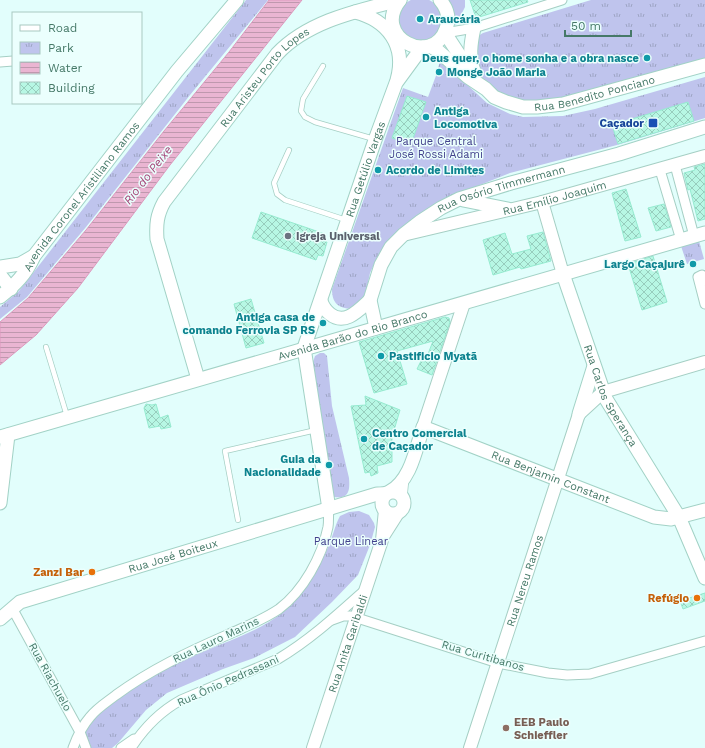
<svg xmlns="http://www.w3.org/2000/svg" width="705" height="748" viewBox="0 0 705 748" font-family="'Work Sans',sans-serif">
  <defs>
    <pattern id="park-tufts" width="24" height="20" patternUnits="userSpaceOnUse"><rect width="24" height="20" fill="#bfc4ed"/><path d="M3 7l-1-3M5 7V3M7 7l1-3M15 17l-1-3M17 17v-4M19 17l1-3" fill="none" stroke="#9da4c4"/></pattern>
    <pattern id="water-rules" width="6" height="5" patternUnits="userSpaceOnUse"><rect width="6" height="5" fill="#eab5d2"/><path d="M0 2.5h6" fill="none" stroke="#bf98ae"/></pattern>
    <pattern id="building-cross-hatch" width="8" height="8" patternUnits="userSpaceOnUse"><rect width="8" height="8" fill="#b7f7e4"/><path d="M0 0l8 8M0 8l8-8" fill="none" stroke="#97cdbd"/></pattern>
  </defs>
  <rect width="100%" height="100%" fill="#e2fefc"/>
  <g fill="#bfc4ed">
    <circle cx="420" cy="20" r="22"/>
    <path d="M448,0H465V7L456,25L453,24Z"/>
  </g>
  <g fill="url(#park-tufts)">
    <path d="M246,0H268L190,95L86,227L27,297L0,319V307L19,291Z"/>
    <path d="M591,0H705V59L539,104L503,98L481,79L474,54L478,36L483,33Z"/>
    <path d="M440,60L487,103L510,114L523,117L563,116L595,109L705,77V118L617,145L510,173L440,201L400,229L387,243L377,258L370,273L365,297L352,309C338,308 332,303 332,289L403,88L428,97L437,73Z"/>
    <path d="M699,241L704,259L687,264L681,246Z"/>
    <path d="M320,353H324L327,356L332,406L349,478C350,491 349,499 334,497L331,493L313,362L315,356Z"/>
    <path d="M359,511L369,515L374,523L375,527L370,545L358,575L332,602L295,637L254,658L223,669L167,693L146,710L118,743L112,748H88L84,730C114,692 161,670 205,651C232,639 260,631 283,612C304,595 319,569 329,545C333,536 335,525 340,516L349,512Z"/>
  </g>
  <path fill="url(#water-rules)" stroke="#dd9abe" d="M269,0H302L170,165L78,288L36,335L0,365V322L28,298L86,230L164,131L229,52Z"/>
  <g fill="url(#building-cross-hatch)" stroke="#96ebd0">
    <path d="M470,0H527L528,2L476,18Z"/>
    <path d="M407,96L426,102L411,144L392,138Z"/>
    <path d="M688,102L694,121L618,144L612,125Z"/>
    <path d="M705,164V219L698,221L690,189L688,190L684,173L695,170L694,167Z"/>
    <path d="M626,189L641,237L625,241L612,193Z"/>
    <path d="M664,204L671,227L656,231L648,208Z"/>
    <path d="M261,212L325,234L323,241L327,242L323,256L318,255L316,260L252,238Z"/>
    <path d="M543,232L551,261L521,269L520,267L493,275L483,240L505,233L512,254L531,249L527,236Z"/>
    <path d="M653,256L667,302L642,310L628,264Z"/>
    <path d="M251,299L264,343L246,348L234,304Z"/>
    <path d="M445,317L449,318L450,322L432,375L417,369L421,361L425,362L433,341L397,351L407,384L374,393L359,342Z"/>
    <path d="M365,396L400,410L392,437V462L377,466L378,473L371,476L370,472L365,473L351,406L366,405Z"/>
    <path d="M146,404L152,405L156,404L160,418L168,415L171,427L161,429L160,426L149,428L144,408Z"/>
    <path d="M705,593V601L683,609L680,601Z"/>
  </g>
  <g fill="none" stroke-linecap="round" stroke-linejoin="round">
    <defs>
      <g id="service">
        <path d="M323,66L303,99L301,111L305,117L315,122L374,139"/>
        <path d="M289,150L274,183L277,194L285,200L346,220"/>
        <path d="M46,347L67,416"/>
        <path d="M405,492L406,482"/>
        <path d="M238,520L225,451L316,430"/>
      </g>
      <g id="minor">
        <path d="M445,33L474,28L562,0"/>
        <path d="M0,62L13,61"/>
        <path d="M675,165L694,236"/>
        <path d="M660,170L681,240"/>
        <path d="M705,281L702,275L698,277L705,304"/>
        <path d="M12,608L80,732L86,748"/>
        <path d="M332,620L343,616H351L498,663L548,673L567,675L590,674L705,641"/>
        <path d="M73,748C77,737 82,726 90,717C97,708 107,702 116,695C150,670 188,652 227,635C244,627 263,620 279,609C303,591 322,557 328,527C329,521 328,515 329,509"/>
        <path d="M121,748L134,739"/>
        <path d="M131,748C144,728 159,712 181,700L278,659C310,640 337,615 365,590"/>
      </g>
      <g id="tertiary">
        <path d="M542,202L563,274"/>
        <path id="s1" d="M403,235L542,202L705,156"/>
        <path d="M423,427L464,303"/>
        <path d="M384,535L398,513"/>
        <path id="s2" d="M313,748L382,540L385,510"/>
        <path id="s3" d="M470,748L579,414L603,392L705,362"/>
      </g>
      <g id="secondary">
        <path d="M400,0C371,37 432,68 446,29C450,18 447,8 440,0"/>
        <path d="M355,12C387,20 407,45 397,80"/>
        <path d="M474,28C471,42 468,59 475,73"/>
        <path d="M445,33L466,65L475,74"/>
        <path id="s4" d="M430,46L437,50L468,77L486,89L494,97L506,102L523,107H537L563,104L705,65"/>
        <path d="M463,200L508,209"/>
        <path d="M0,267L20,264L34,256"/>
        <path id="s5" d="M563,274L606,399L679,517L705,578"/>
        <path d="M0,275L11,289"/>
        <path id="s6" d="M0,297C15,285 26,274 34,256L177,71L237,0"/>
        <path d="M321,301C323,307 325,310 330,314C345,326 359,310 370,300"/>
        <path id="s7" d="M376,328L370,300L381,265L391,247L403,235L421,221L441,208L459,199L511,183L619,154L705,127"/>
        <path id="s8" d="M198,379L157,239C156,224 157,215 164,202L277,54C308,21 357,11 400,0"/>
        <path d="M579,414L594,366"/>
        <path id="s9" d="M0,437L705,233"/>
        <circle cx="393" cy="503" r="11"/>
        <path d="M0,503L8,435"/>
        <path id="s10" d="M329,509L304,348L375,140L396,83L415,57L423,47"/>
        <path id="s11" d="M0,619L20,602L377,494C381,494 386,494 389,492C411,481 416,448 423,427L654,517L671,519L705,510"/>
      </g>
    </defs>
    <use href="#service" stroke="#a5cfc4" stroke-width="6"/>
    <use href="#minor" stroke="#a5cfc4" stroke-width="11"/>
    <use href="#tertiary" stroke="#a5cfc4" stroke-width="14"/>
    <use href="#secondary" stroke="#a2d2c6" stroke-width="15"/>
    <use href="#service" stroke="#fff" stroke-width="4.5"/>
    <use href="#minor" stroke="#fff" stroke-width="9"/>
    <use href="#tertiary" stroke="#fff" stroke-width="12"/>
    <use href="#secondary" stroke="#fff" stroke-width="13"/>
  </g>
  <g fill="#0f9aa8" stroke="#ebfffd" stroke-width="1.5">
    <circle cx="420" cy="19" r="4"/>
    <circle cx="647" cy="58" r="4"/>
    <circle cx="439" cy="72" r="4"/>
    <circle cx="426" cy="117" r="4"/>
    <circle cx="378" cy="170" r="4"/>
    <circle cx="693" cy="264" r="4"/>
    <circle cx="323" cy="323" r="4"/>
    <circle cx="381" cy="356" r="4"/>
    <circle cx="364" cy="439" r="4"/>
    <circle cx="329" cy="465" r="4"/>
  </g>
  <rect fill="#1a4fb4" stroke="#ebfffd" stroke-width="1.5" x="648" y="118" width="10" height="10" rx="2"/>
  <circle fill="#6b7280" stroke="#ebfffd" stroke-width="1.5" cx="288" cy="236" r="4"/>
  <g fill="#e8710a" stroke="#ebfffd" stroke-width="1.5">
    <circle cx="92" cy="572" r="4"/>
    <circle cx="697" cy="598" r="4"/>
  </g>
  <circle fill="#8d6e63" stroke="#ebfffd" stroke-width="1.5" cx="506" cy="728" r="4"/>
  <g text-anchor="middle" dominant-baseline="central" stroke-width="3" stroke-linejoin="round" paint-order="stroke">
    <g font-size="11" font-weight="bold" fill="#0d838f" stroke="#ebfffd" text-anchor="start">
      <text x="428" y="19">Araucária</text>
      <text x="639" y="58" text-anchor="end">Deus quer, o home sonha e a obra nasce</text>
      <text x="447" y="72">Monge João Maria</text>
      <text x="434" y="111">Antiga<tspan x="434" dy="13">Locomotiva</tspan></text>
      <text x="386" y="170">Acordo de Limites</text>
      <text x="685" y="264" text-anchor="end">Largo Caçajurê</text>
      <text x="315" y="317" text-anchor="end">Antiga casa de<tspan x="315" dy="13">comando Ferrovia SP RS</tspan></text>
      <text x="389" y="356">Pastificio Myatã</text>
      <text x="372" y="433">Centro Comercial<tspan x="372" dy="13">de Caçador</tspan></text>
      <text x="321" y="459" text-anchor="end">Guia da<tspan x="321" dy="13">Nacionalidade</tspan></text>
    </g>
    <g font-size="11" fill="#467968" stroke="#ebfffd">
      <text stroke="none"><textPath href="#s8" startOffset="345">Rua Aristeu Porto Lopes</textPath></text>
      <text stroke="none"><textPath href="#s4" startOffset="186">Rua Benedito Ponciano</textPath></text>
      <text stroke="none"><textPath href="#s10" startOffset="352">Rua Getúlio Vargas</textPath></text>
      <text stroke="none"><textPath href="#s7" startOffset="213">Rua Osório Timmermann</textPath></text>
      <text stroke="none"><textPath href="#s6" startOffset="130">Avenida Coronel Aristiliano Ramos</textPath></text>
      <text stroke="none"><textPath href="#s1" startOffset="156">Rua Emílio Joaquim</textPath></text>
      <text stroke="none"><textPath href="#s9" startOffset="367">Avenida Barão do Rio Branco</textPath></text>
      <text stroke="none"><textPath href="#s5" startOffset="131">Rua Carlos Sperança</textPath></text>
      <text stroke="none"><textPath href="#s11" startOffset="624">Rua Benjamin Constant</textPath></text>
      <text stroke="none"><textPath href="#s11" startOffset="186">Rua José Boiteux</textPath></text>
      <text stroke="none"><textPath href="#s3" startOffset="176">Rua Nereu Ramos</textPath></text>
      <text transform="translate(216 640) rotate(-25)">Rua Lauro Marins</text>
      <text stroke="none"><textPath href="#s2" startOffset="110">Rua Anita Garibaldi</textPath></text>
      <text transform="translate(483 656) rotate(16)">Rua Curitibanos</text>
      <text transform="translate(50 677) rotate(61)">Rua Riachuelo</text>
      <text transform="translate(228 681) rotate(-24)">Rua Ônio Pedrassani</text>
    </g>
    <g font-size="11" font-weight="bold" fill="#164399" stroke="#ebfffd" text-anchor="end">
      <text x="644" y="123">Caçador</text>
    </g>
    <g font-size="11" fill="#42418c" stroke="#ebfffd">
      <text x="436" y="141">Parque Central<tspan x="436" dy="13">José Rossi Adami</tspan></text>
      <text x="351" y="541">Parque Linear</text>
    </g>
    <g font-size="11" font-weight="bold" fill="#5b616d" stroke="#ebfffd" text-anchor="start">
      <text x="296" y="236">Igreja Universal</text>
    </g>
    <g font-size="11" font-weight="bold" fill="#c56008" stroke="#ebfffd" text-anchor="end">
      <text x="84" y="572">Zanzi Bar</text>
      <text x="689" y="598">Refúgio</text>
    </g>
    <g font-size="11" font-weight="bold" fill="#785e54" stroke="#ebfffd" text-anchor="start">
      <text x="514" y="722">EEB Paulo<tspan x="514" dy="13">Schieffler</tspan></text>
    </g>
    <g font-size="12" font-style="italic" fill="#a54578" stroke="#ebfffd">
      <text transform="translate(148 175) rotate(-52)">Rio do Peixe</text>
    </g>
  </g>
  <rect x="12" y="12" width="130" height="92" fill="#ebfffd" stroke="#a9c9c1"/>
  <rect x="20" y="25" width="20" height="6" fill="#ffffff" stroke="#a9c9c1"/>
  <text x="48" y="32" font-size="12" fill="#467968">Road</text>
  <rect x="20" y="42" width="20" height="12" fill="url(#park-tufts)" stroke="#a9c9c1"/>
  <text x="48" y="52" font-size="12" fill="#467968">Park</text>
  <rect x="20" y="62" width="20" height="12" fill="url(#water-rules)" stroke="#a9c9c1"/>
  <text x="48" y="72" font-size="12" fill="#467968">Water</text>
  <rect x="20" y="82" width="20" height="12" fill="url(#building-cross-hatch)" stroke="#a9c9c1"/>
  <text x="48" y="92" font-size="12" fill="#467968">Building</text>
  <path d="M565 30v6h66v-6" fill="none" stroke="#467968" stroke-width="2"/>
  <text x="571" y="30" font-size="12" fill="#467968" stroke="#ebfffd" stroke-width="3" paint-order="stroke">50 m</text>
</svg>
